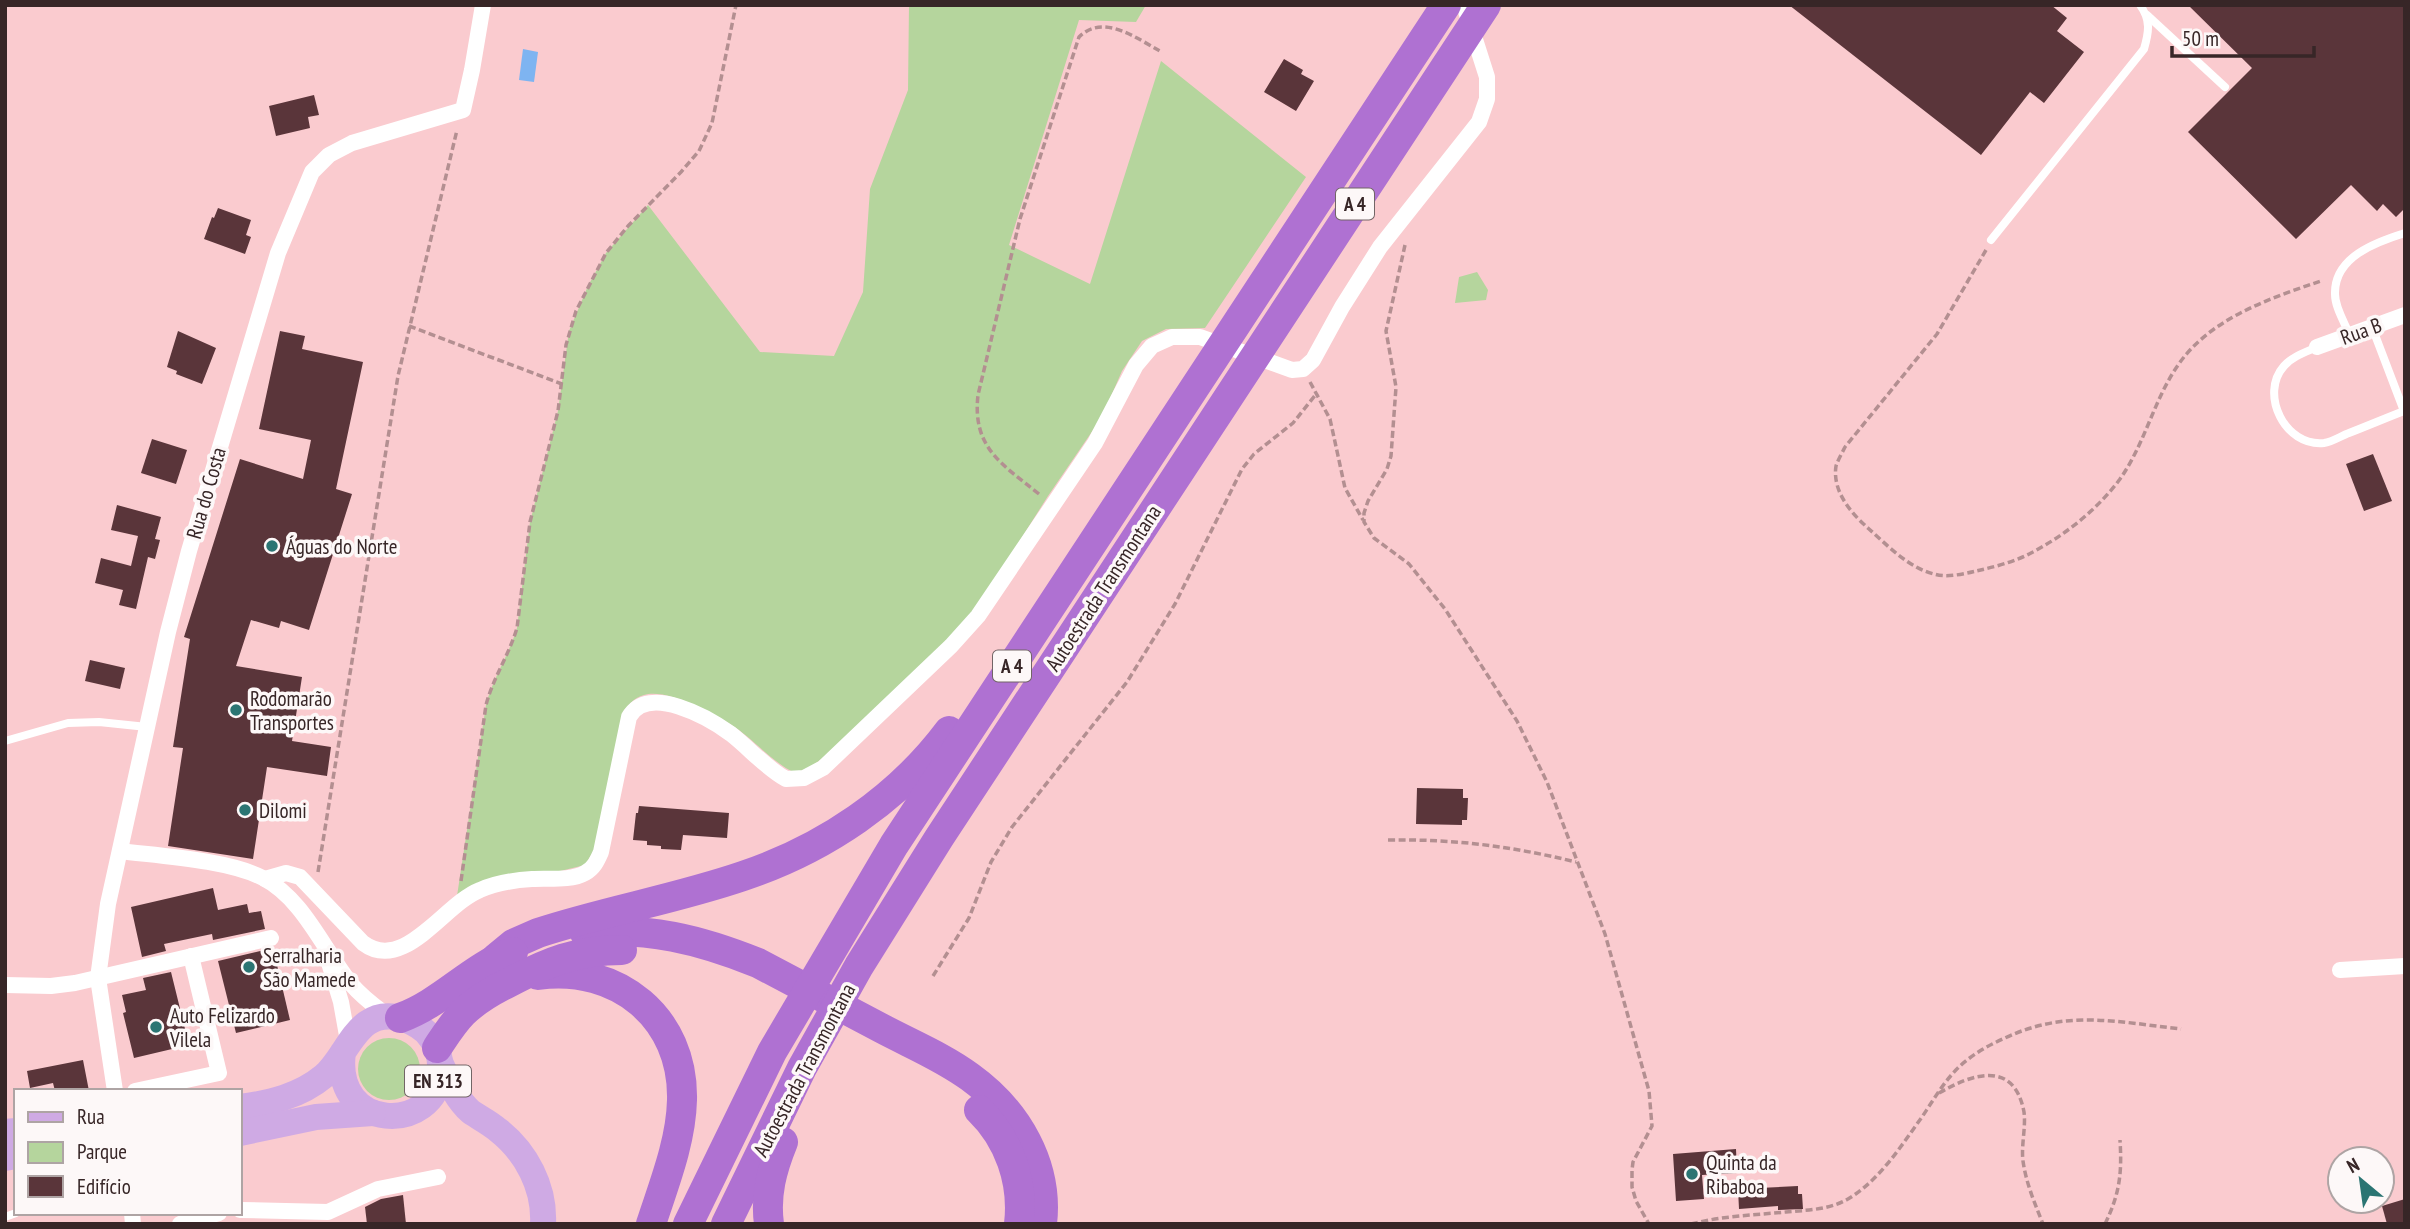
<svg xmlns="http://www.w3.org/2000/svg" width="2410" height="1229" viewBox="0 0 2410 1229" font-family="'PT Sans Narrow',sans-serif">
  <rect width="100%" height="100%" fill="#facbcf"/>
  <g fill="#b5d59d">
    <path d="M909,5H1146L1136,22L1079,20L1009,245L1090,284L1161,61L1306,177L1205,328L1166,329L1142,341L1122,371L1102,417L1048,496L983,599L948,641L844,743L809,768L795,773C770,761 753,738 730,724C711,712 666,688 644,695C634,698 629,704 623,712L596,847L585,865L457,896L486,705C493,678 509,655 517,628L530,522L558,411L569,331L588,286L606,253L648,205L760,352L834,356L863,292L870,189L908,90Z"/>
    <path d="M1477,272L1488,290L1486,300L1455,303L1459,277Z"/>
    <circle cx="389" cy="1069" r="31"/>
  </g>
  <path fill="#7eb4f1" d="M523,49L538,52L534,82L519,80Z"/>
  <g fill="#5a353a">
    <path d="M1789,5H2051L2067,18L2057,31L2084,52L2044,103L2030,92L1981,155Z"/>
    <path d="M2188,5H2405V208L2396,217L2383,204L2377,211L2351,185L2296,239L2188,132L2252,68Z"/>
    <path d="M1284,59L1303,70L1301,74L1314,81L1296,111L1264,92Z"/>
    <path d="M314,95L319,115L308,117L310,128L276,136L269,106Z"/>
    <path d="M218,208L251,220L246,235L251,237L245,254L204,239L212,217L214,218Z"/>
    <path d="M178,331L216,348L202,384L176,374L177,371L167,367Z"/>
    <path d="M280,331L305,336L302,349L363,362L336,489L352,494L309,630L281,621L279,628L251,620L236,666L302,677L292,741L331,747L327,776L267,767L253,859L168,846L183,748L173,747L190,639L184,637L240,459L303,479L311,440L259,429Z"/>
    <path d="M152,439L187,450L176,484L141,473Z"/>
    <path d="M2373,454L2392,501L2364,511L2346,464Z"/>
    <path d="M117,505L161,517L155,539L160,540L155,559L148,557L136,609L119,605L123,590L95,583L101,558L131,566L138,536L111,530Z"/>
    <path d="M90,660L125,668L120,689L85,681Z"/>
    <path d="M1417,788L1463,789V798H1468L1467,820H1462V825L1416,824Z"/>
    <path d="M639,806L729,813L727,838L683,835L681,850L661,849V846L647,845V841L633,840L636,813H638Z"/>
    <path d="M213,888L218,910L247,904L249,913L261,911L265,929L213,940L212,934L164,944L166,951L142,957L131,907Z"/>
    <path d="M273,948L290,1020L236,1033L218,961Z"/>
    <path d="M171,972L189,1045L134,1058L123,1013L126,1012L122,995L146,990L143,978Z"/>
    <path d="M83,1060L89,1091H55L53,1083L30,1088L27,1071Z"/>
    <path d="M1736,1149L1737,1173L1702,1175L1704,1199L1676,1201L1673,1154Z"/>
    <path d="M1798,1186V1194H1802L1803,1209L1778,1210V1206L1739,1209L1738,1189Z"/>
    <path d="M403,1195L406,1224H367L365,1207L381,1199Z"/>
    <path d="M2405,1199V1224H2387L2382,1206Z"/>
  </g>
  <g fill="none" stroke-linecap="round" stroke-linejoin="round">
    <g stroke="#b38f91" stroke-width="3.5" stroke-dasharray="7 3.5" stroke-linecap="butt">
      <path d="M1405,245L1386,331L1396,387L1391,456L1387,469L1368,501L1364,513V522L1374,538L1409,564L1445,609L1517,721L1547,782L1605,934L1649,1091L1652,1126L1633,1162L1632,1170V1187L1636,1201L1649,1224"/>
      <path d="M1986,250L1937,334L1845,447C1842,453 1838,460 1836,466C1832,492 1852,514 1869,529C1888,546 1909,568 1934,574C1947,578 1963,574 1976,571C1994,567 2014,562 2031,553C2064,536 2098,509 2120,479C2149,438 2156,386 2191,349C2224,314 2276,296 2321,281"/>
      <path d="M409,326L562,384"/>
      <path d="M1310,382L1330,419L1345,488L1363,520"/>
      <path d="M1039,494C1002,464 972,448 978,395L1020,219L1079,37C1103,13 1136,38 1160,51"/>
      <path d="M1388,840C1455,839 1510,846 1576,862"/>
      <path d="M318,872L398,376L457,130"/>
      <path d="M461,881L486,705C493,678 509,655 517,628L530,522L558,411L566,345L576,311L606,253L628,226L681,172L699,151L712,123L736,5"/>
      <path d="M933,976L969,918L991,862L1012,827L1127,682L1175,604L1242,469L1254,454L1293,423L1317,393"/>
      <path d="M1939,1093C1972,1074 2014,1059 2024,1112C2026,1128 2021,1145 2023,1161C2026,1183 2035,1204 2043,1224"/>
      <path d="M1691,1224C1722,1216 1754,1215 1786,1212C1807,1210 1829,1210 1848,1199C1880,1180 1901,1146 1922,1117C1934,1099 1945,1080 1960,1066C1973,1054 1989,1045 2005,1038C2066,1009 2117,1022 2181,1029"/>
      <path d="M2105,1224C2120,1193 2122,1173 2120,1140"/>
    </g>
    <g stroke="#fff" stroke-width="8">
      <path d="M2147,15L2225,87"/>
      <path d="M1991,240L2144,49C2149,32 2151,20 2140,5"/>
      <path d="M2350,336C2345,323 2335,308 2335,294C2334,257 2376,242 2405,233"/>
      <path d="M2317,347C2306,352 2293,356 2284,366C2259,394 2285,447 2324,443C2332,442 2341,436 2349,433C2367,426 2386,418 2404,411L2372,327"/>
      <path d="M5,741L68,723L99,722L147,727"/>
      <path d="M5,1217L16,1213"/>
    </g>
    <g stroke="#fff" stroke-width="16">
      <path d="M2317,347L2405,315"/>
      <path d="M120,851C160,856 228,860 263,878C304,899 324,951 352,985C363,998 376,1007 389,1017"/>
      <path d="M265,879L286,873L300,877L363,943C404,974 444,904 480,890C496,883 515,880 532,879C548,878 571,881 585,873C594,868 597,861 601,852L629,717C648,683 709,718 731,734C749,748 766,768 786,779L804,778L823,768L951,646L978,616L1095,443L1136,365L1152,346L1172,337H1200L1292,370L1303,369L1313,360L1342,307L1380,247L1479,122L1487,99V77L1464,5"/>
      <path d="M329,963L341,1002L348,1041"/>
      <path d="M2340,970L2405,966"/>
      <path d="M5,985L51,986L75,983L271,938"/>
      <path d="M115,1091L98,978L108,904L168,632L189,551L278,253L312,172L329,155L352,143L463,110L472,70L483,5"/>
      <path d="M135,1091L219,1073L191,956"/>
      <path d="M240,1210L328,1212L378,1189L438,1177"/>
      <path d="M132,1213L133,1224"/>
      <path d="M180,1224L219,1213"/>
    </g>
    <g stroke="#cfaae4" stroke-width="26">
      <path d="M440,1062C448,1079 456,1099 471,1112C480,1118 490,1123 498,1130C526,1152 545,1187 543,1224"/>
      <path d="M240,1107C270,1103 300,1096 324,1076C349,1055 357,1004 404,1019C414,1023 424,1028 430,1037C438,1047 441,1058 440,1072C436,1134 332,1133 343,1052"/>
      <path d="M5,1132L16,1131"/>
      <path d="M240,1133L316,1117L373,1113"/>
      <path d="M5,1158L16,1156"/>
    </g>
    <g stroke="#af71d2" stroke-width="30">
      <path d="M585,933C646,926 701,940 758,963C799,985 840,1006 881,1028C911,1044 943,1057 970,1077C1017,1111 1049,1165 1042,1224"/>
      <path d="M496,958L513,944L538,933C605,911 676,899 743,876C824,849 898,799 949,731"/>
      <path d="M538,975C618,964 684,1018 682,1100C681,1142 664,1184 651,1224"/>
      <path d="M400,1018C442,1003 471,967 513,952"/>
      <path d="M437,1048C445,1036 453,1023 463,1013C476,1000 492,991 508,983C548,962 577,950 622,950"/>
      <path d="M979,1110C1009,1139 1024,1182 1019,1224"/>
      <path d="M688,1224L772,1052L894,845L1446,5"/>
      <path d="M726,1224L802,1068L859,966L939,838L1486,5"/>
      <path d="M769,1224C765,1195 772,1169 783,1142"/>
    </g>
  </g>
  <g fill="#2b7573" stroke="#fdf8f8" stroke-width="2.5">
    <circle cx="272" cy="546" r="7"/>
    <circle cx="236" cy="710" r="7"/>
    <circle cx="245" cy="810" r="7"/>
    <circle cx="249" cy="967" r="7"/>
    <circle cx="156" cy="1027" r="7"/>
    <circle cx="1692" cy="1174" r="7"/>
  </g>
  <g text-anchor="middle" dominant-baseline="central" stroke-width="7" stroke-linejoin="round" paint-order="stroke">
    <g fill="#fdf8f8" stroke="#726566" stroke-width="2">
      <rect x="1336" y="188.5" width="38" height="31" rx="5"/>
      <rect x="993" y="650.5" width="38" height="31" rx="5"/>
      <rect x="405" y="1065.5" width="66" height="31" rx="5"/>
    </g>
    <g font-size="19" font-weight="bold" fill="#372627">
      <text x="1355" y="204">A 4</text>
      <text x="1012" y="666">A 4</text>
      <text x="438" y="1081">EN 313</text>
    </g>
    <g font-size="21" fill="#372627" stroke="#fdf8f8">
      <text transform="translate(2361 331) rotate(-20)">Rua B</text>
      <text transform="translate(206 493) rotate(-74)">Rua do Costa</text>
      <text transform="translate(1103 588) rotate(-57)">Autoestrada Transmontana</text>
      <text transform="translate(804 1070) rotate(-62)">Autoestrada Transmontana</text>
    </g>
    <g font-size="21" fill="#372627" stroke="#fdf8f8" text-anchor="start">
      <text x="286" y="546">Águas do Norte</text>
      <text x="250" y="698">Rodomarão<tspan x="250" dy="24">Transportes</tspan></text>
      <text x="259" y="810">Dilomi</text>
      <text x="263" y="955">Serralharia<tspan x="263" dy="24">São Mamede</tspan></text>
      <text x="170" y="1015">Auto Felizardo<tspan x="170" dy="24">Vilela</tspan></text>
      <text x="1706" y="1162">Quinta da<tspan x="1706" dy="24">Ribaboa</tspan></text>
    </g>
  </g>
  <rect width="2410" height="1229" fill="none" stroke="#372627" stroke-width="14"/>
  <rect x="14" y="1089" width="228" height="126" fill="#fdf8f8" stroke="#aea4a4" stroke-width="2"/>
  <rect x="28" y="1112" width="35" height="10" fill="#cfaae4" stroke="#aea4a4" stroke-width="2"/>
  <text x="77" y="1124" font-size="21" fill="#372627">Rua</text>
  <rect x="28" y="1142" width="35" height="21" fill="#b5d59d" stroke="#aea4a4" stroke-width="2"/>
  <text x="77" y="1159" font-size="21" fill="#372627">Parque</text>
  <rect x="28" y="1176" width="35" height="21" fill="#5a353a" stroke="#aea4a4" stroke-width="2"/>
  <text x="77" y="1194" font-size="21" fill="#372627">Edifício</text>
  <g transform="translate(2361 1180) rotate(331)"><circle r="33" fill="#fdf8f8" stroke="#aea4a4" stroke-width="2"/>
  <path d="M0-5L12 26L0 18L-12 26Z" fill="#2b7573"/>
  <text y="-10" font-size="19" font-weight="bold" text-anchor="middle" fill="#372627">N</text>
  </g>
  <path d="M2172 46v10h142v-10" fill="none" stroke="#372627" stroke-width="3.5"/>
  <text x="2182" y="46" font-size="21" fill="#372627" stroke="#fdf8f8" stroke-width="5" paint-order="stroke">50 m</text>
</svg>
